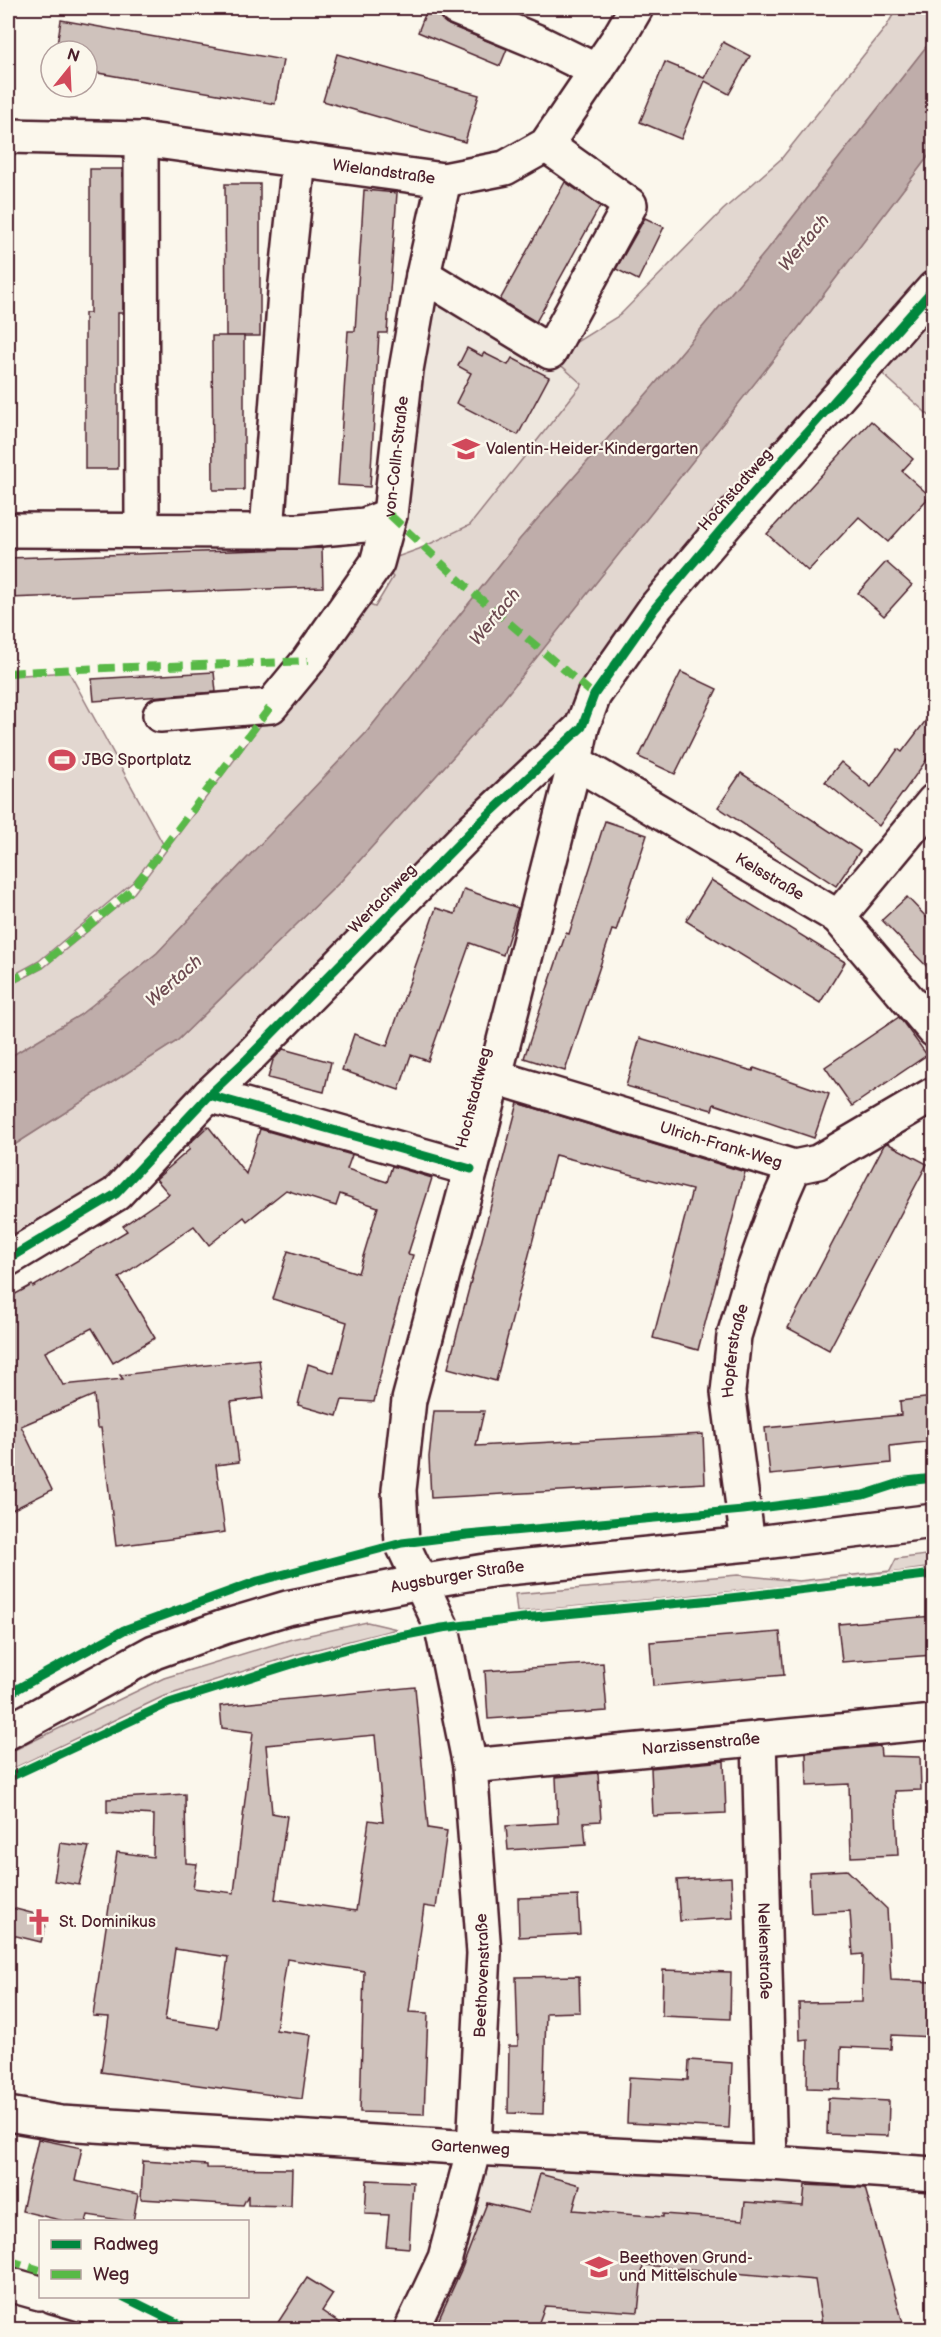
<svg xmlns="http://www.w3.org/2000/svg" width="941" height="2337" viewBox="0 0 941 2337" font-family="'Balsamiq Sans',sans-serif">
  <rect width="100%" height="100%" fill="#fbf7ec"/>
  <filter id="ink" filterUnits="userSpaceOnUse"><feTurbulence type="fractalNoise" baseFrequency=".0167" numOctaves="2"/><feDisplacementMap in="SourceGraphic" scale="12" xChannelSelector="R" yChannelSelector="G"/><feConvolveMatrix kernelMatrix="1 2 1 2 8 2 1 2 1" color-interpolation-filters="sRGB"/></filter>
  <g filter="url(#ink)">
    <g fill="#eee7de">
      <path d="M426,282L554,359L583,384L470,525L426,545L394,514Z"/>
      <path d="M479,2155L801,2176L805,2185L823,2329L417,2330Z"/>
    </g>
    <g fill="#e2d7d0" stroke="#967b7e" stroke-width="1.5">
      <path d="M897,8H933V38L768,249L650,390L520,539L366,733L157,953L80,1015L8,1058V986L43,968L134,893L355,600L375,607L393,577L380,563L419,549L470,525L582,384L554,359L557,354L620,315L723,210L781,159L886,27Z"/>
      <path d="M933,150V275L577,726L112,1190L8,1252V1149L177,1041L341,881L490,716L789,340Z"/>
      <path d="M933,297V419L875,367Z"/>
      <path d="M69,672L163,844L133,882L39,961L8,978V676Z"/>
      <path d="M933,1554V1567C795,1587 656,1599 517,1612L515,1594L738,1575L799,1581L890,1571L896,1559Z"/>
      <path d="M367,1622L397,1629L298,1654L162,1697L8,1771V1753L164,1678L292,1639Z"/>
    </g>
    <path fill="#bfadaa" stroke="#907477" stroke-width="1.5" d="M933,38V150L789,340L490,716L341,881L177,1041L8,1149V1058L80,1015L157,953L366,733L520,539L650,390L768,249Z"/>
    <g fill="#cfc2bc" stroke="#4a1f2b" stroke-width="1.5" fill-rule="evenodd">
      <path d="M426,12L440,17L449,25L507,49L500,66L418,32Z"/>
      <path d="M61,20L283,60L275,104L87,71V51H56Z"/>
      <path d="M723,42L750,56L729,94L705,81L681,139L640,122L665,62L704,78Z"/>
      <path d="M337,54L479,95L465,142L323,101Z"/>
      <path d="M90,169H122L123,313H118V469H85V313H90Z"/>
      <path d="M565,182L600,206L536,322L500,300Z"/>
      <path d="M225,184H260V336H226Z"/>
      <path d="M364,190L397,193L387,333H379L370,487L338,485L348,331H355Z"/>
      <path d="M645,218L664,227L638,280L616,269Z"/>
      <path d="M212,336H244V490H213Z"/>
      <path d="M467,348L482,356L484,353L508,365L512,358L549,377L518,435L456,403L471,373L458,366Z"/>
      <path d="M871,421L913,459L902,471L930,496L888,542L859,517L808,571L767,534Z"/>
      <path d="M322,548L323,587L8,598V558Z"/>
      <path d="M886,562L912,585L884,616L858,593Z"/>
      <path d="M214,672L216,692L94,701L92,679Z"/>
      <path d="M681,672L717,689L675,774L639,757Z"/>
      <path d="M933,711V751L879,826L825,782L841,762L871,787L898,749L902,752Z"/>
      <path d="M741,773L860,851L836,886L718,807Z"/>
      <path d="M605,821L647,835L616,931L612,930L565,1071L524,1058L566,933L569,934Z"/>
      <path d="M711,880L845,962L820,1003L686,921Z"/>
      <path d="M464,889L518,908L503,955L470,943L428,1061L411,1055L399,1090L342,1070L354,1034L387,1046L436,908L455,914Z"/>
      <path d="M907,897L933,924V973L882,920Z"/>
      <path d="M899,1017L927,1055L852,1106L825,1067Z"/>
      <path d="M640,1038L753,1071L754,1068L829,1094L814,1138L714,1104L712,1110L626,1086Z"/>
      <path d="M283,1049L331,1062L324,1092L268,1078L273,1060Z"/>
      <path d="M518,1103L745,1172L698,1350L653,1338L692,1190L555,1155L496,1381L448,1368Z"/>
      <path d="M208,1126L246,1174L260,1129L352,1155L347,1169L387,1182L392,1166L432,1178L408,1254L413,1255L390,1333L374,1402L342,1400L337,1416L298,1405L308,1364L334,1373L347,1322L273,1299L288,1251L358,1273L378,1207L340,1194L336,1206L286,1190L247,1221L244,1217L209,1245L194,1226L119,1278L155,1338L113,1363L92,1328L45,1352L63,1385L123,1379L120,1375L259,1359L264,1398L231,1402L239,1462L216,1465L225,1532L116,1546L101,1428H97L94,1395L21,1426L52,1490L8,1512V1298L32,1285L33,1287L127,1231L123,1226L169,1194L156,1179L190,1149L188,1145Z"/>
      <path d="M887,1143L927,1164L829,1350L788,1328L884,1145Z"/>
      <path d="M933,1397V1441L890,1446L891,1463L770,1475L765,1428L901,1415L900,1401Z"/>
      <path d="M434,1411H484L476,1446L703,1434L705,1483L431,1498L429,1457Z"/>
      <path d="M933,1616V1655L842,1662L838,1624Z"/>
      <path d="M780,1632L784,1675L653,1686L650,1642Z"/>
      <path d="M603,1663L607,1711L488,1719L485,1671Z"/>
      <path d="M415,1687L428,1828L447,1831L436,1908L424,1906L409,2012L428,2013L424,2114L360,2112L364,1971L287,1959L276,2030L311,2035L302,2099L101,2072L109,2017L93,2016L117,1852L153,1857L154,1815L107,1812V1799L185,1794L186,1863L197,1864L193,1888L234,1893L253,1732L222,1728L220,1706ZM375,1735L383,1822L369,1820L356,1911L275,1899L287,1816L272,1813L266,1745ZM175,1949L228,1957L218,2028L165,2020Z"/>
      <path d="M880,1746L881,1756L920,1757L921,1790L895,1791L898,1855L851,1857L849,1784L807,1786L806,1753Z"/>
      <path d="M724,1761L726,1813L653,1816L651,1768Z"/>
      <path d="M598,1773L601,1821L584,1822L586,1845L508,1850L506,1826L558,1823L556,1777Z"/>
      <path d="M60,1843L89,1847L79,1885L54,1881Z"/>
      <path d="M847,1870L887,1909L891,1980L933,1982V2037L892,2035L891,2049L841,2047L840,2089L807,2088L808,2039L800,2040L799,2003L862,2002L863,1954L853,1955L850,1911L811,1913L809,1872Z"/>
      <path d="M731,1877L733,1918L680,1921L677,1880Z"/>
      <path d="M578,1896L580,1934L519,1937L518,1898Z"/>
      <path d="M8,1907L47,1917L41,1942L8,1934Z"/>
      <path d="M663,1970L731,1972L730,2019L662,2016Z"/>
      <path d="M579,1976L580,2012L546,2013L543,2114L508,2113L509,2046H518L516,1977Z"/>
      <path d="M689,2060L732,2063L729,2128L627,2123L629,2077L688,2080Z"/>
      <path d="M828,2098L889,2101L888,2136L827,2134Z"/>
      <path d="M38,2139L82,2148L75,2181L138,2194L133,2222L88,2215L86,2222H68L22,2211Z"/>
      <path d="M143,2161L207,2165V2168L292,2169L291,2206L248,2205V2195L243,2205L141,2199Z"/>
      <path d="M540,2174L580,2185L573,2210L663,2217V2214L743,2220L745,2202L803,2206L805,2185L865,2188L905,2330H823L815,2280L643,2265L638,2312L545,2306L536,2330H434L462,2268L487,2203L529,2213Z"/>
      <path d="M367,2180L413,2182L409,2248L386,2246L389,2215L365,2214Z"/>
      <path d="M307,2278L333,2294L322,2311L350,2330H273Z"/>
    </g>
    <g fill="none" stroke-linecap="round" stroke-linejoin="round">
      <defs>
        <g id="minor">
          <path d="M456,8L538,42L597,71"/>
          <path id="s1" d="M8,136L141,139L444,180L505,168L546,145L618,39L636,8"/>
          <path d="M141,139L142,530"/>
          <path d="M423,275L550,352L630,205L546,145"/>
          <path d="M8,530L299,531L365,525L390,515"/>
          <path d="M267,531L285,292L299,160"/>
          <path id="s2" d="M160,715L271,706L308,661L377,563L390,515L406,370L423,275L444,180"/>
          <path id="s3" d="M575,762L838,917L934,1030"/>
          <path d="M838,917L934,801"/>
          <path id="s4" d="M495,1077L794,1167L818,1162L934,1094"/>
          <path d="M209,1095L471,1169"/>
          <path d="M8,1259L116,1194L209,1095L247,1059L474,828L582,727"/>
          <path id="s5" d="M748,1544L728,1392L734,1336L754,1269L776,1208L794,1167"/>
          <path id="s6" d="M759,1738L770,2163"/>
          <path id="s7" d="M470,1766L934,1722"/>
          <path id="s8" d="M8,2114L61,2123L474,2148L770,2163L934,2174"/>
          <path d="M8,2284L40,2293"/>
          <path d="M53,2296L98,2309L145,2330"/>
          <path id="s9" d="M411,2330L445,2258L474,2148L484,1953L470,1766L442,1628L402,1543L399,1490L409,1400L473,1162L575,762L582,727L594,695L655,608L726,524L934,288"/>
        </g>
        <g id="major">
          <path id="s10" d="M8,1732L154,1652L224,1627L287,1608L420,1582L497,1569L748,1544L934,1521"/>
        </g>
      </defs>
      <use href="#minor" stroke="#4a1f2b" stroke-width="38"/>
      <use href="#major" stroke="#4a1f2b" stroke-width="38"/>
      <use href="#minor" stroke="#fbf7ec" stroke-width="33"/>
      <use href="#major" stroke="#fbf7ec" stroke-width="33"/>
      <g stroke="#58b947" stroke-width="8" stroke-dasharray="15 8" stroke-linecap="butt">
        <path d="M390,515L468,588L594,695"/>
        <path d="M8,673C107,666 208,666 308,661"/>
        <path d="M8,982L41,965L131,891L271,706"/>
        <path d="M8,2260L40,2270"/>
      </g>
      <defs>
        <g id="cycleway">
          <path d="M209,1095L471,1169"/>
          <path d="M8,1259L116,1194L209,1095L247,1059L474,828L582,727L594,695L655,608L726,524L934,288"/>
          <path d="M8,1694L124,1630L258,1581L402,1543L467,1535L743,1510L863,1495L906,1481L934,1478"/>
          <path d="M8,1778L169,1703L305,1660L380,1640L442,1628L523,1618L713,1600L934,1574"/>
          <path d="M122,2296L191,2330"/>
        </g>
      </defs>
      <use href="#cycleway" stroke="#fbf7ec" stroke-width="13"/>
      <use href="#cycleway" stroke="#00873e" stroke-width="9"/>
    </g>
  </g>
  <defs>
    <symbol id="school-bare" viewBox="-9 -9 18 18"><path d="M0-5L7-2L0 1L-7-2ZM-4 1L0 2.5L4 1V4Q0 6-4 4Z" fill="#d1495b" stroke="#fbf7ec" stroke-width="2.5" paint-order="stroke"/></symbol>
    <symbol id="stadium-bare" viewBox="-9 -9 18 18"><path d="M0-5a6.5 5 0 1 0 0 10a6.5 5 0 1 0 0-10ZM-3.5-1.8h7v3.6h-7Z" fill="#d1495b" stroke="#fbf7ec" stroke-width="2.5" paint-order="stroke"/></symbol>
    <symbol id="church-bare" viewBox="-9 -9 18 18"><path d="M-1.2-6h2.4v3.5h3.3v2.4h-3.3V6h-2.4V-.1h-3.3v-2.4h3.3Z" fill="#d1495b" stroke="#fbf7ec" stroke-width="2.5" paint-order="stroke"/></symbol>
  </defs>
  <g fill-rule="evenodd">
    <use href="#school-bare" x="447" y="430" width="38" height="38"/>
    <use href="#stadium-bare" x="43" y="741" width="38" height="38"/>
    <use href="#church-bare" x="20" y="1903" width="38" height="38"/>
    <use href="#school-bare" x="580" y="2248" width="38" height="38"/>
  </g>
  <g text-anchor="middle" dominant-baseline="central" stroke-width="4.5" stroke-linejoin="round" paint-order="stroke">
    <g font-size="16" fill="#4a1f2b" stroke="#fbf7ec">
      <text stroke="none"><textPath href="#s1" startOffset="378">Wielandstraße</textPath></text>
      <text stroke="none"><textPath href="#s2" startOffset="398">von-Colln-Straße</textPath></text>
      <text transform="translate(736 490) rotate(-49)">Hochstadtweg</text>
      <text stroke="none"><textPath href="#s3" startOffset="226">Kelsstraße</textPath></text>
      <text transform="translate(383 899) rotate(-46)">Wertachweg</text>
      <text transform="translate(474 1098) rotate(-76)">Hochstadtweg</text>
      <text stroke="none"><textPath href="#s4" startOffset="236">Ulrich-Frank-Weg</textPath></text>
      <text stroke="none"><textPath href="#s5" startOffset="195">Hopferstraße</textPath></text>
      <text stroke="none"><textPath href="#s10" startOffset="480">Augsburger Straße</textPath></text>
      <text stroke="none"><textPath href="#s7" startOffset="232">Narzissenstraße</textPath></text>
      <text stroke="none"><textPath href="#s6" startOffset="213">Nelkenstraße</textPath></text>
      <text stroke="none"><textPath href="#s9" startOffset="366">Beethovenstraße</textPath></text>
      <text stroke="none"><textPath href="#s8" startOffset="464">Gartenweg</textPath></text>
    </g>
    <g font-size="16" fill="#4a1f2b" stroke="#fbf7ec" text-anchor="start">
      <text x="486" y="449">Valentin-Heider-Kindergarten</text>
      <text x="82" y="760">JBG Sportplatz</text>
      <text x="59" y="1922">St. Dominikus</text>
      <text x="619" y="2258">Beethoven Grund-<tspan x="619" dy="18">und Mittelschule</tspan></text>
    </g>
    <g font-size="18" font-style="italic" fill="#6d4a51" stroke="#fbf7ec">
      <text transform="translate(804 243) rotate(-50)">Wertach</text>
      <text transform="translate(495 617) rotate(-50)">Wertach</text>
      <text transform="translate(174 981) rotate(-41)">Wertach</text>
    </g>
  </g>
  <rect width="941" height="2337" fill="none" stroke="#fbf7ec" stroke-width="30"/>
  <rect x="15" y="15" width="911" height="2307" fill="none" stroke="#4a1f2b" stroke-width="2" filter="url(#ink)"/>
  <rect x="39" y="2220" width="210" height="78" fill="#fbf7ec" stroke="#b4a19f" stroke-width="1.5"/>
  <rect x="51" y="2240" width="30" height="9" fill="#00873e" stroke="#b4a19f" stroke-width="1.5"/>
  <text x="93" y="2250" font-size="18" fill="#4a1f2b">Radweg</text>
  <rect x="51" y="2270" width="30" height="9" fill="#58b947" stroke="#b4a19f" stroke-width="1.5"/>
  <text x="93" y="2280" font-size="18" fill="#4a1f2b">Weg</text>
  <g transform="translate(69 69) rotate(18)"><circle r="28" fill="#fbf7ec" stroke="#b4a19f" stroke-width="1.5"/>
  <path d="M0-4.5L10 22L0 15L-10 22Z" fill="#d1495b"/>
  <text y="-9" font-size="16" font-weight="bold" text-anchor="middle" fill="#4a1f2b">N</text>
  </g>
</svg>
